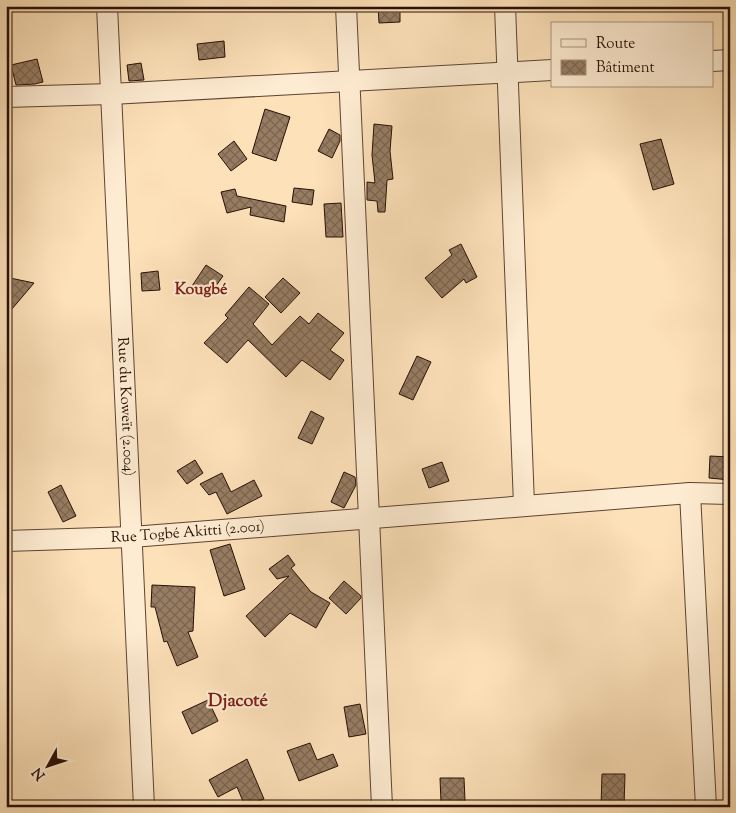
<svg xmlns="http://www.w3.org/2000/svg" width="736" height="813" viewBox="0 0 736 813" font-family="'Sorts Mill Goudy',serif">
  <defs>
    <pattern id="building-cross-hatch" width="8" height="8" patternUnits="userSpaceOnUse" patternTransform="scale(1.25)"><rect width="8" height="8" fill="#977d63"/><path d="M0 0l8 8M0 8l8-8" fill="none" stroke="#7b6550"/></pattern>
  </defs>
  <rect width="100%" height="100%" fill="#fde1b9"/>
  <filter id="stains"><feTurbulence type="fractalNoise" baseFrequency=".004" numOctaves="4"/><feColorMatrix values="0 0 0 0 .2 0 0 0 0 .09 0 0 0 0 .02 0 0 0 .5 -.17"/></filter>
  <radialGradient id="worn" r=".72"><stop offset=".6" stop-color="#630" stop-opacity="0"/><stop offset="1" stop-color="#630" stop-opacity=".3"/></radialGradient>
  <g fill="url(#building-cross-hatch)" stroke="#281006">
    <path d="M378,6H400V22L379,23Z"/>
    <path d="M224,41L225,57L199,60L197,44Z"/>
    <path d="M37,59L43,82L35,84L16,85L11,65Z"/>
    <path d="M141,63L144,80L129,81L127,65Z"/>
    <path d="M265,109L290,117L276,161L252,153Z"/>
    <path d="M374,124L392,126L390,151L393,179L387,180L385,212H378L377,201L367,200V182L375,183L372,155Z"/>
    <path d="M329,129L340,135V141L332,158L318,151Z"/>
    <path d="M661,139L674,184L653,190L640,144Z"/>
    <path d="M234,141L247,159L231,171L218,154Z"/>
    <path d="M294,188L314,190L312,205L292,202Z"/>
    <path d="M235,189L237,196L286,206L284,222L250,215L251,207L227,213L221,192Z"/>
    <path d="M341,203L343,237H326L324,204Z"/>
    <path d="M461,244L477,277L466,283L464,279L442,298L425,278L452,255L449,250Z"/>
    <path d="M206,265L223,276L208,297L192,286Z"/>
    <path d="M158,271L160,290L142,291L141,273Z"/>
    <path d="M10,278L34,283L6,316V289L8,287Z"/>
    <path d="M283,278L300,293L281,313L265,297Z"/>
    <path d="M249,287L269,304L253,324L272,345L300,316L309,324L318,313L344,333L330,350L344,360L330,380L302,360L286,377L248,340L227,363L204,343L228,318L225,315Z"/>
    <path d="M417,356L431,362L413,400L399,394Z"/>
    <path d="M311,411L324,418L312,444L298,438Z"/>
    <path d="M710,456L730,457V480L709,478Z"/>
    <path d="M195,460L203,473L187,484L177,471Z"/>
    <path d="M442,462L449,481L429,488L422,469Z"/>
    <path d="M344,472L355,477L356,485L344,508L331,502Z"/>
    <path d="M222,473L231,492L254,480L262,496L227,514L216,492L209,495L200,484Z"/>
    <path d="M61,485L76,516L63,522L48,492Z"/>
    <path d="M230,544L245,589L224,596L210,550Z"/>
    <path d="M288,555L295,565L291,568L311,592L330,603L316,628L290,613L265,637L246,616L289,576L277,579L269,569Z"/>
    <path d="M344,581L361,596V598L346,614L329,598Z"/>
    <path d="M152,585L195,587L193,631L188,632L198,657L177,666L167,641L164,642L155,607H151Z"/>
    <path d="M208,700L218,721L192,734L182,712Z"/>
    <path d="M360,704L366,734L349,737L344,707Z"/>
    <path d="M310,743L317,760L333,754L338,766L299,781L287,751Z"/>
    <path d="M247,759L264,799L245,806L237,787L218,797L209,780Z"/>
    <path d="M602,774H625L624,807H601Z"/>
    <path d="M440,778H464L465,801L441,802Z"/>
  </g>
  <g fill="none" stroke-linecap="round" stroke-linejoin="round">
    <defs>
      <g id="minor">
        <path id="s1" d="M107,6L144,807"/>
        <path d="M346,6L382,807"/>
        <path d="M505,6L524,505"/>
        <path d="M712,61L730,60"/>
        <path d="M6,97L111,94L552,70"/>
        <path d="M690,493L706,807"/>
        <path id="s2" d="M6,541L132,537L690,493L730,494"/>
      </g>
    </defs>
    <use href="#minor" stroke="#5d4433" stroke-width="22"/>
    <use href="#minor" stroke="#feecd2" stroke-width="20"/>
  </g>
  <g text-anchor="middle" dominant-baseline="central" stroke-width="4.5" stroke-linejoin="round" paint-order="stroke">
    <g font-size="15" fill="#281006" stroke="#feecd2">
      <text stroke="none"><textPath href="#s1" startOffset="401">Rue du Koweït (2.004)</textPath></text>
      <text stroke="none"><textPath href="#s2" startOffset="182">Rue Togbé Akitti (2.001)</textPath></text>
    </g>
    <g font-size="16" font-weight="bold" fill="#7a1f14" stroke="#feecd2">
      <text x="201" y="290">Kougbé</text>
    </g>
    <g font-size="18" font-weight="bold" fill="#7a1f14" stroke="#feecd2">
      <text x="238" y="702">Djacoté</text>
    </g>
  </g>
  <rect width="736" height="813" fill="none" stroke="#fde1b9" stroke-width="25"/>
  <rect x="8" y="8" width="721" height="798" fill="none" stroke="#281006" stroke-width="2.5"/>
  <rect x="12" y="12" width="711" height="788" fill="none" stroke="#281006"/>
  <rect x="551" y="22" width="162" height="65" fill="#feecd2" stroke="#a89480"/>
  <rect x="561" y="39" width="25" height="8" fill="#feecd2" stroke="#a89480"/>
  <text x="596" y="48" font-size="15" fill="#281006">Route</text>
  <rect x="561" y="60" width="25" height="15" fill="url(#building-cross-hatch)" stroke="#a89480"/>
  <text x="596" y="72" font-size="15" fill="#281006">Bâtiment</text>
  <g transform="translate(48 766) rotate(230)" stroke="#feecd2" stroke-width="4" paint-order="stroke">
  <path d="M0-4L9 19L0 12L-9 19Z" fill="#281006"/>
  <text y="-8" font-size="14" font-weight="bold" text-anchor="middle" fill="#281006">N</text>
  </g>
  <rect width="100%" height="100%" filter="url(#stains)"/>
  <rect width="100%" height="100%" fill="url(#worn)"/>
</svg>
